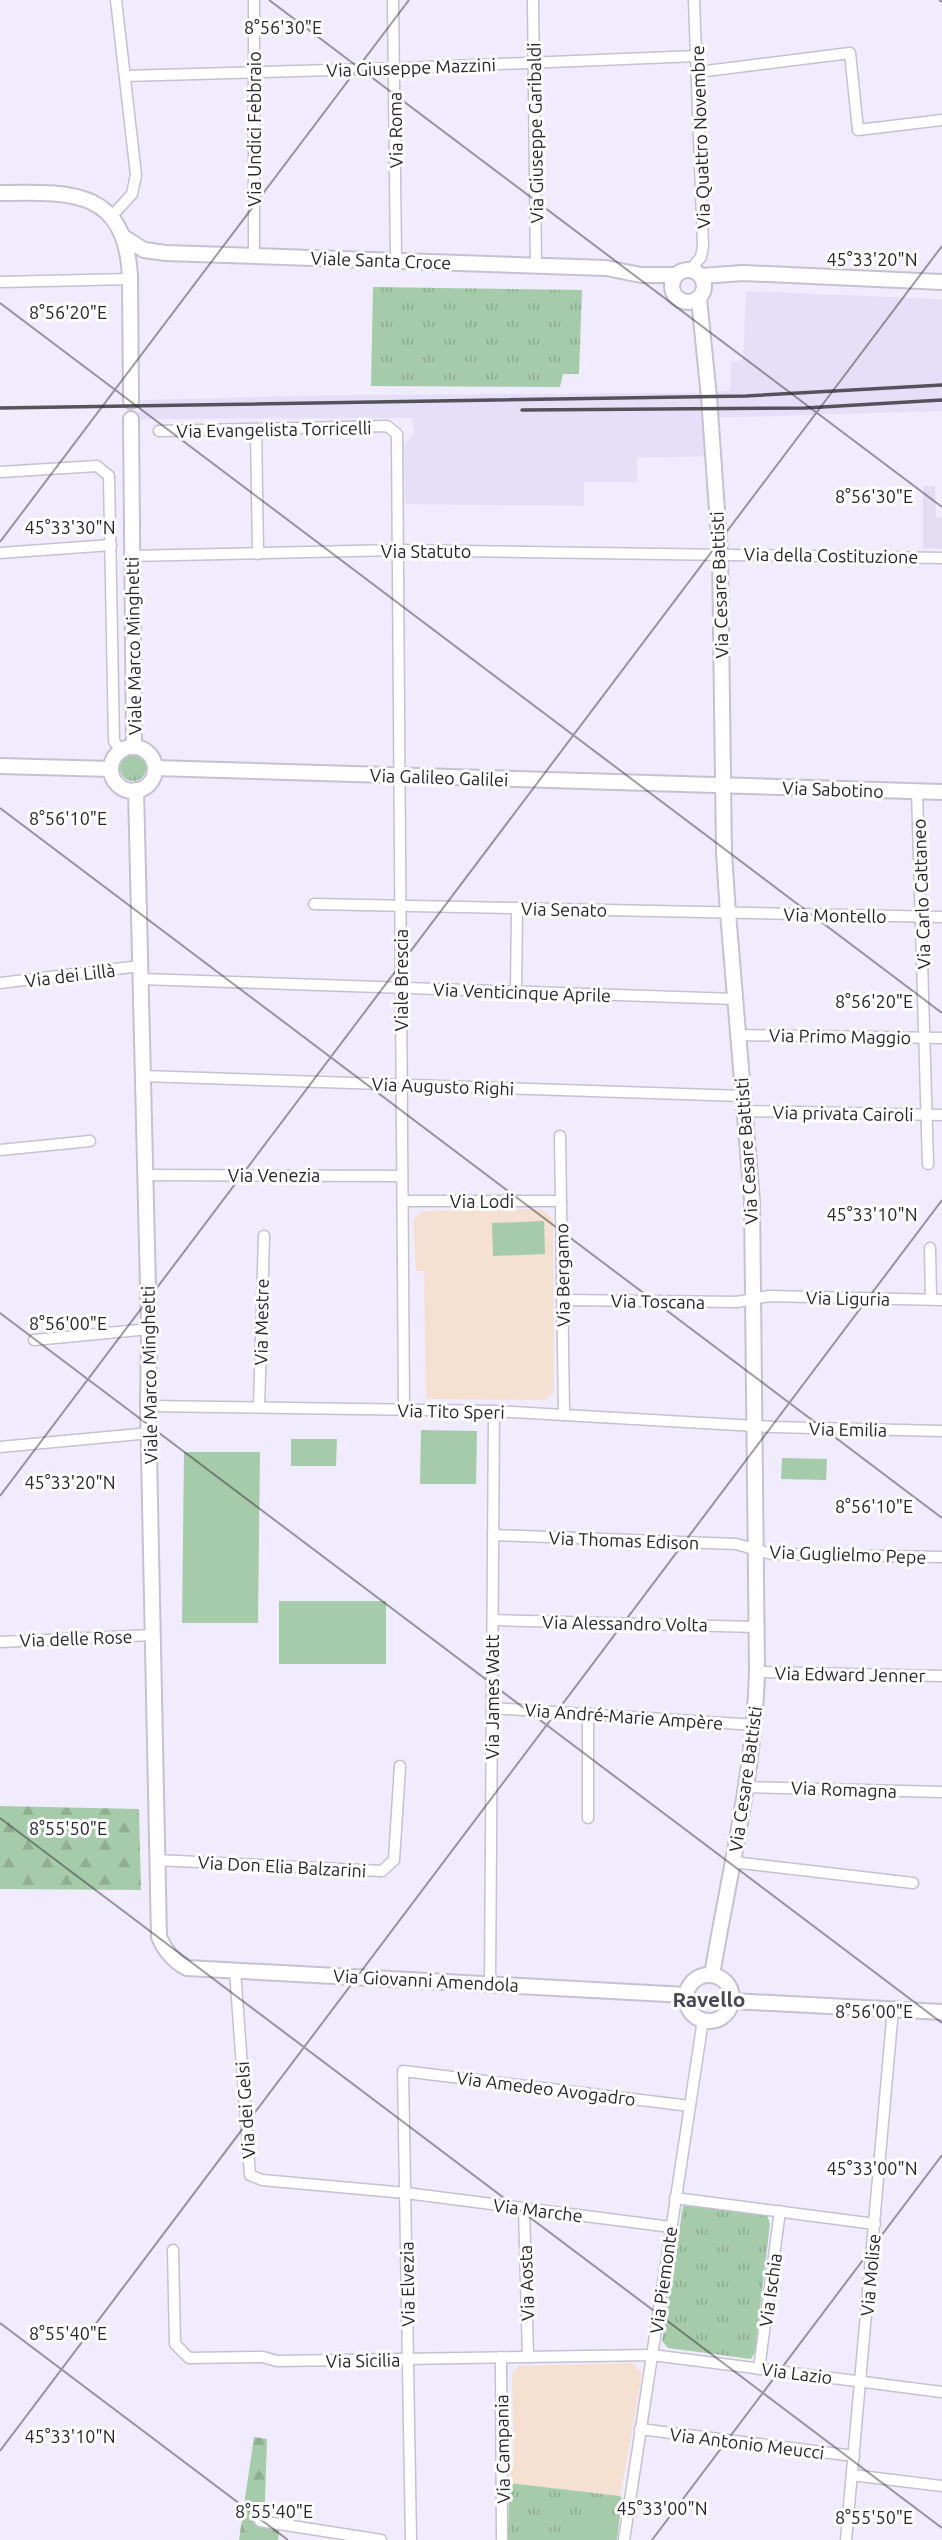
<svg xmlns="http://www.w3.org/2000/svg" width="942" height="2540" viewBox="0 0 942 2540" font-family="Ubuntu,sans-serif">
  <defs>
    <pattern id="grass-tufts" width="24" height="20" patternUnits="userSpaceOnUse" patternTransform="scale(1.75)"><rect width="24" height="20" fill="#a6cbaa"/><path d="M3 7l-1-3M5 7V3M7 7l1-3M15 17l-1-3M17 17v-4M19 17l1-3" fill="none" stroke="#8fae92"/></pattern>
    <pattern id="forest-firs" width="22" height="20" patternUnits="userSpaceOnUse" patternTransform="scale(1.75)"><rect width="22" height="20" fill="#a6cbaa"/><path d="M5 1l3.5 6h-7zM16 11l3.5 6h-7z" fill="#8fae92"/></pattern>
  </defs>
  <rect width="100%" height="100%" fill="#f0ecfd"/>
  <path fill="#e5e0f7" d="M746,291L942,299V411L708,418L711,456L637,458V482H584V506L405,504L404,445L414,433L412,418L139,419L140,400L332,395L699,393V387L716,386L717,391H730L731,362L743,360Z"/>
  <path fill="#e2ddf3" d="M923,486H935L936,517L942,518V549L923,548Z"/>
  <g fill="#f4e1d1">
    <path d="M542,1209L553,1219L554,1391L545,1400L426,1399L424,1271H416L413,1220L423,1211Z"/>
    <path d="M633,2363L642,2374L620,2496L509,2483V2467L514,2465L512,2374L519,2366Z"/>
  </g>
  <g fill="url(#grass-tufts)">
    <path d="M373,287L582,290L579,374H563L560,387L371,386Z"/>
    <circle cx="133" cy="768" r="13"/>
    <path d="M688,2205L767,2214L770,2224L755,2352L751,2359L668,2348L662,2341L683,2206Z"/>
    <path d="M509,2483L620,2496L622,2499L617,2540H508Z"/>
  </g>
  <g fill="url(#forest-firs)">
    <path d="M0,1806L139,1809L141,1890L0,1889Z"/>
    <path d="M254,2437L267,2439L264,2528L279,2531L278,2540H239Z"/>
  </g>
  <g fill="#a6cbaa">
    <path d="M544,1221L545,1254L493,1256L492,1223Z"/>
    <path d="M421,1430L477,1431L476,1484H420Z"/>
    <path d="M291,1439H337L336,1466H291Z"/>
    <path d="M184,1452H260L258,1623H182Z"/>
    <path d="M782,1458L827,1459L826,1480L781,1479Z"/>
    <rect x="279" y="1601" width="107" height="63"/>
    <path d="M604,2510L607,2540H584L581,2512Z"/>
  </g>
  <g fill="none" stroke-linecap="round" stroke-linejoin="round">
    <defs>
      <g id="street">
        <path d="M254,0V257"/>
        <path d="M393,0L396,261"/>
        <path d="M533,0L536,265"/>
        <path d="M698,72L850,53L858,130L942,120"/>
        <path d="M125,76L402,68L697,56"/>
        <path d="M111,217L132,194L136,175L116,0"/>
        <path d="M690,270L701,257L703,246L694,0"/>
        <path d="M0,282L130,279"/>
        <path d="M256,429L258,554"/>
        <path d="M159,431L387,426L397,434L404,1409"/>
        <path d="M0,472L97,466L109,476L114,741L121,751"/>
        <path d="M0,553L111,545"/>
        <path d="M131,556L396,550L942,558"/>
        <path d="M917,791L928,1164"/>
        <path d="M314,904L942,917"/>
        <path d="M141,979L735,999"/>
        <path d="M0,983L140,966"/>
        <path d="M516,992L517,908"/>
        <path d="M738,1035L942,1038"/>
        <path d="M143,1076L743,1096"/>
        <path d="M744,1111L942,1115"/>
        <path d="M560,1136L564,1415"/>
        <path d="M0,1150L90,1141"/>
        <path d="M145,1175L402,1176"/>
        <path d="M403,1201H561"/>
        <path d="M930,1248L931,1299"/>
        <path d="M562,1300L737,1302L769,1296L942,1300"/>
        <path d="M34,1340L149,1329"/>
        <path d="M148,1406L494,1411L773,1427L942,1431"/>
        <path d="M259,1407L264,1236"/>
        <path d="M0,1447L150,1433"/>
        <path d="M493,1535L736,1544L772,1554L942,1557"/>
        <path d="M493,1620L756,1627"/>
        <path d="M0,1642L153,1635"/>
        <path d="M757,1672L942,1676"/>
        <path d="M492,1708L755,1725"/>
        <path d="M588,1713V1818"/>
        <path d="M747,1787L942,1792"/>
        <path d="M156,1860L382,1871L394,1860L400,1766"/>
        <path d="M733,1862L913,1883"/>
        <path d="M235,1971L250,2175L262,2180L406,2193L671,2227"/>
        <path d="M490,1983L494,1411"/>
        <path d="M675,2198L875,2224"/>
        <path d="M524,2208L528,2357"/>
        <path d="M173,2250L175,2344L189,2358L263,2357L277,2361L652,2355L942,2392"/>
        <path d="M501,2357L502,2540"/>
        <path d="M759,2369L780,2211"/>
        <path d="M640,2429L854,2456"/>
        <path d="M852,2475L942,2486"/>
        <path d="M260,2521L381,2540"/>
        <path d="M411,2540L403,2071L690,2106"/>
        <path d="M624,2540L703,2020"/>
        <path d="M846,2540L893,2009"/>
      </g>
      <g id="secondary">
        <path d="M0,193C70,192 125,188 130,276L131,401"/>
        <path d="M125,238L144,250L166,253L606,268L641,275H676"/>
        <circle cx="688" cy="286" r="16"/>
        <path d="M701,276L743,273L942,282"/>
        <path d="M699,299L709,397L720,553L724,853L728,913L752,1200L757,1672C754,1775 729,1874 712,1975"/>
        <path d="M131,419L134,747"/>
        <circle cx="133" cy="769" r="22"/>
        <path d="M0,766L111,769"/>
        <path d="M155,768L942,792"/>
        <path d="M136,790L149,1329L148,1406L159,1937C165,1951 173,1961 187,1968L686,1995"/>
        <circle cx="709" cy="1998" r="23"/>
        <path d="M732,2001L942,2012"/>
      </g>
    </defs>
    <use href="#street" stroke="#c5c1d1" stroke-width="13"/>
    <use href="#secondary" stroke="#c5c1d1" stroke-width="18"/>
    <use href="#street" stroke="#fff" stroke-width="10"/>
    <use href="#secondary" stroke="#fff" stroke-width="14"/>
    <g stroke="#54525b" stroke-width="3.5">
      <path d="M0,408L746,396L942,385"/>
      <path d="M522,410L805,408L942,400"/>
    </g>
  </g>
  <path fill="none" stroke="#27262c" stroke-width="2" stroke-opacity="0.45" d="M269,0L942,507M939,0L942,2M0,303L942,1013M0,542L409,0M0,808L942,1518M0,1313L942,2023M0,1496L942,246M0,1818L942,2528M0,2323L288,2540M0,2451L942,1200M652,2540L942,2155"/>
  <g text-anchor="middle" dominant-baseline="central" stroke-width="6" stroke-linejoin="round" paint-order="stroke">
    <g font-size="18" fill="#27262c" stroke="#fff">
      <text transform="translate(411 67) rotate(-2)">Via Giuseppe Mazzini</text>
      <text transform="translate(254 129) rotate(-90)">Via Undici Febbraio</text>
      <text transform="translate(395 130) rotate(-91)">Via Roma</text>
      <text transform="translate(535 133) rotate(-91)">Via Giuseppe Garibaldi</text>
      <text transform="translate(700 137) rotate(-92)">Via Quattro Novembre</text>
      <text transform="translate(381 260) rotate(2)">Viale Santa Croce</text>
      <text transform="translate(274 429) rotate(-1)">Via Evangelista Torricelli</text>
      <text x="426" y="551">Via Statuto</text>
      <text transform="translate(831 555) rotate(1)">Via della Costituzione</text>
      <text transform="translate(719 585) rotate(-92)">Via Cesare Battisti</text>
      <text transform="translate(133 646) rotate(-91)">Viale Marco Minghetti</text>
      <text transform="translate(439 777) rotate(2)">Via Galileo Galilei</text>
      <text transform="translate(833 789) rotate(2)">Via Sabotino</text>
      <text transform="translate(921 894) rotate(-92)">Via Carlo Cattaneo</text>
      <text transform="translate(564 909) rotate(1)">Via Senato</text>
      <text transform="translate(835 915) rotate(1)">Via Montello</text>
      <text transform="translate(70 975) rotate(-7)">Via dei Lillà</text>
      <text transform="translate(401 980) rotate(-90)">Viale Brescia</text>
      <text transform="translate(522 992) rotate(2)">Via Venticinque Aprile</text>
      <text transform="translate(840 1036) rotate(1)">Via Primo Maggio</text>
      <text transform="translate(443 1086) rotate(2)">Via Augusto Righi</text>
      <text transform="translate(843 1113) rotate(1)">Via privata Cairoli</text>
      <text transform="translate(746 1151) rotate(-94)">Via Cesare Battisti</text>
      <text x="274" y="1175">Via Venezia</text>
      <text x="482" y="1201">Via Lodi</text>
      <text transform="translate(562 1275) rotate(-91)">Via Bergamo</text>
      <text transform="translate(848 1298) rotate(1)">Via Liguria</text>
      <text transform="translate(658 1301) rotate(1)">Via Toscana</text>
      <text transform="translate(261 1322) rotate(-89)">Via Mestre</text>
      <text transform="translate(149 1375) rotate(-91)">Viale Marco Minghetti</text>
      <text transform="translate(451 1411) rotate(1)">Via Tito Speri</text>
      <text transform="translate(848 1429) rotate(1)">Via Emilia</text>
      <text transform="translate(624 1540) rotate(2)">Via Thomas Edison</text>
      <text transform="translate(848 1554) rotate(2)">Via Guglielmo Pepe</text>
      <text transform="translate(625 1623) rotate(1)">Via Alessandro Volta</text>
      <text transform="translate(76 1638) rotate(-2)">Via delle Rose</text>
      <text transform="translate(850 1674) rotate(1)">Via Edward Jenner</text>
      <text transform="translate(492 1697) rotate(-90)">Via James Watt</text>
      <text transform="translate(624 1716) rotate(4)">Via André-Marie Ampère</text>
      <text transform="translate(745 1779) rotate(-82)">Via Cesare Battisti</text>
      <text transform="translate(844 1789) rotate(2)">Via Romagna</text>
      <text transform="translate(282 1866) rotate(3)">Via Don Elia Balzarini</text>
      <text transform="translate(426 1980) rotate(3)">Via Giovanni Amendola</text>
      <text transform="translate(546 2088) rotate(7)">Via Amedeo Avogadro</text>
      <text transform="translate(245 2110) rotate(-94)">Via dei Gelsi</text>
      <text transform="translate(538 2210) rotate(7)">Via Marche</text>
      <text transform="translate(870 2275) rotate(-85)">Via Molise</text>
      <text transform="translate(663 2280) rotate(-82)">Via Piemonte</text>
      <text transform="translate(526 2283) rotate(-92)">Via Aosta</text>
      <text transform="translate(407 2284) rotate(-91)">Via Elvezia</text>
      <text transform="translate(770 2290) rotate(-82)">Via Ischia</text>
      <text transform="translate(363 2360) rotate(-1)">Via Sicilia</text>
      <text transform="translate(797 2373) rotate(7)">Via Lazio</text>
      <text transform="translate(747 2443) rotate(7)">Via Antonio Meucci</text>
      <text transform="translate(502 2449) rotate(-91)">Via Campania</text>
    </g>
    <g font-size="21" font-weight="bold" fill="#494653" stroke="#fff">
      <text x="709" y="1999">Ravello</text>
    </g>
  </g>
  <g font-size="18" text-anchor="middle" fill="#27262c" stroke="#fff" stroke-width="6" stroke-linejoin="round" paint-order="stroke">
    <text x="283" y="34">8°56'30"E</text>
    <text x="872" y="266">45°33'20"N</text>
    <text x="68" y="319">8°56'20"E</text>
    <text x="874" y="503">8°56'30"E</text>
    <text x="70" y="534">45°33'30"N</text>
    <text x="68" y="825">8°56'10"E</text>
    <text x="874" y="1008">8°56'20"E</text>
    <text x="872" y="1221">45°33'10"N</text>
    <text x="68" y="1330">8°56'00"E</text>
    <text x="70" y="1489">45°33'20"N</text>
    <text x="874" y="1513">8°56'10"E</text>
    <text x="68" y="1835">8°55'50"E</text>
    <text x="874" y="2018">8°56'00"E</text>
    <text x="872" y="2175">45°33'00"N</text>
    <text x="68" y="2340">8°55'40"E</text>
    <text x="70" y="2443">45°33'10"N</text>
    <text x="662" y="2515">45°33'00"N</text>
    <text x="274" y="2518">8°55'40"E</text>
    <text x="874" y="2524">8°55'50"E</text>
  </g>
</svg>
